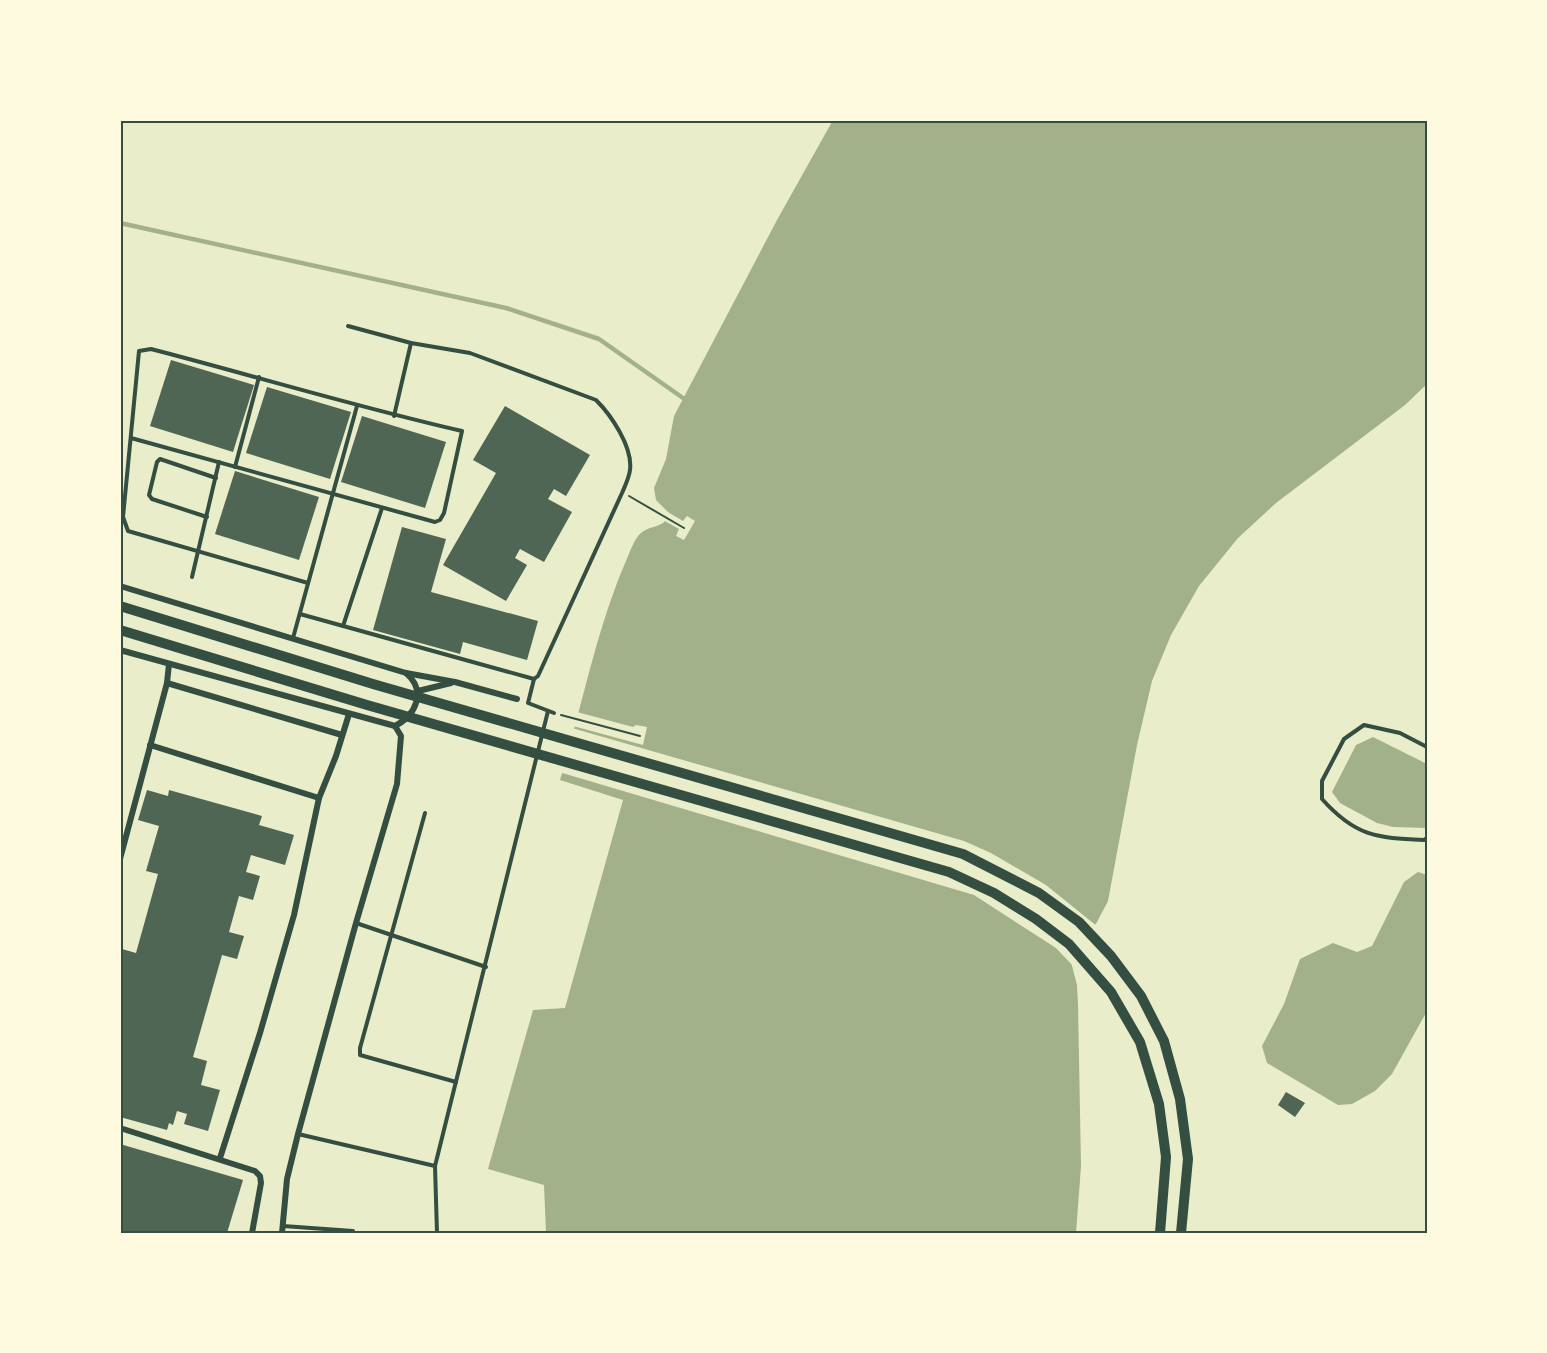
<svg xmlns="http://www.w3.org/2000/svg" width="1547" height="1353" viewBox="0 0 1547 1353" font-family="'Space Grotesk',sans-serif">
  <rect width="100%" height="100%" fill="#e9edc9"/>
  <g fill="#a3b18a">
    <path d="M833,120H1427V384L1405,405L1276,503L1238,538L1199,586L1171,635L1152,681L1137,745L1108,901L1097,922L1071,962L1077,985L1078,1004L1081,1166L1076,1233H546L544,1185L488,1169L533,1010L565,1008L623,800L560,780C582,707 596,630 626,561C630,552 634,539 641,533C652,524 665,529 669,513L656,500L654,488L666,459L674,416L777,220Z"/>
    <path d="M1373,737L1427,764V828L1393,827L1377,823L1340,803L1332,792L1356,745Z"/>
    <path d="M1418,872L1427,875V1011L1392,1074L1375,1091L1352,1104L1338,1105L1267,1063L1262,1046L1284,1004L1300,959L1333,943L1357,952L1372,946L1404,882Z"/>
  </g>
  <g fill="#e9edc9">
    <path d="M661,508L683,521L687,516L695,521L684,540L676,536L679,529L663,520L665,513Z"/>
    <path d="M577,712L633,727L636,725L647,727L643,745L573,726Z"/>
    <path d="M572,728L964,841L991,853L1046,885L1098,927L1077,953L1074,962L1075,968L1056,948L974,895L559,772Z"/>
  </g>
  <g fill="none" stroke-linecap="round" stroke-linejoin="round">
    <path stroke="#a3b18a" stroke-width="4.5" d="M120,223L506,308L599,339L683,398"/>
  </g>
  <g fill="#4f6655">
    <path d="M171,360L254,385L233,452L150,426Z"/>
    <path d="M267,387L351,412L330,479L246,453Z"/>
    <path d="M505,406L590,455L566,496L554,489L548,499L572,512L544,562L520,549L515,558L527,565L506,601L443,565L496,473L473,460Z"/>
    <path d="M362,416L446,442L425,508L341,482Z"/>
    <path d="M235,471L319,497L299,560L215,534Z"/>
    <path d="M402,527L446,539L431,592L538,621L527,660L463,642L460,654L373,630Z"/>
    <path d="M147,790L168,796L169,790L262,816L259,825L294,835L285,865L251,855L246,872L260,876L253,900L239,896L229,932L244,936L237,959L222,955L193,1057L207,1061L201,1085L220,1090L208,1131L184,1124L187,1114L177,1111L173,1125L169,1123L167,1130L120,1117V956L122,949L136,953L158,874L146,871L159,826L138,820Z"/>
    <path d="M1286,1092L1305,1103L1295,1117L1278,1105Z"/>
    <path d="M120,1144L243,1180L227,1233H120Z"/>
  </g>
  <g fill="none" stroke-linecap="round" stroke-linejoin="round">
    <g stroke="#344e41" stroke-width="2">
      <path d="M629,496L684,528"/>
      <path d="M561,715L640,736"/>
    </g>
    <g stroke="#344e41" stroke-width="4">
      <path d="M394,416L411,343"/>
      <path d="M131,438L435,522L440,520L444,513L462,431C357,407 255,376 151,349L139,351L123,517L128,531L308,583"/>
      <path d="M235,467L259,377"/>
      <path d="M207,517L152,499L149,495L157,462L160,459L216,478"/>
      <path d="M192,577L219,462"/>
      <path d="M300,614L534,679L538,676L622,493C625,486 629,478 630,470C633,447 611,415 596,400L470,353L411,343L348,326"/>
      <path d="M343,626L382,508"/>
      <path d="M293,638L357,406"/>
      <path d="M534,679L528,703L554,713"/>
      <path d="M1427,747L1400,733L1364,725L1344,739L1322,781V799C1355,836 1376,838 1424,840L1427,838"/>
      <path d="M425,813L360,1048V1055L456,1082"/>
      <path d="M356,923L486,967"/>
      <path d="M298,1134L435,1166"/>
      <path d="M283,1226L353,1231V1233"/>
      <path d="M437,1233L435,1166L548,711"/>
    </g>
    <g stroke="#344e41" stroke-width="6">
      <path d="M120,586L406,673L455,682L517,699"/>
      <path d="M120,650L395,726C416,715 427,691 406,673"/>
      <path d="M167,683L342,735"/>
      <path d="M418,691L451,683"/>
      <path d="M150,745L319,798"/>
      <path d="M120,859L167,683L169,664"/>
      <path d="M120,1128L255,1171L260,1176L261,1183L252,1233"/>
      <path d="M220,1158L260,1033L294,915L319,798L336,756L349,714"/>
      <path d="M282,1233L287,1179L298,1134L356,923L397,784L401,736L395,726"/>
    </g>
    <g stroke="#344e41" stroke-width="10">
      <path d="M120,606L373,684L963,854L1039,893L1079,922L1111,956L1141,996L1164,1041L1180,1099L1188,1159L1181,1233"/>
      <path d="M120,630L367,705L949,872L994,893L1036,919L1069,944L1111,992L1140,1042L1159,1104L1166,1157L1160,1233"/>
    </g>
  </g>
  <rect width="1547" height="1353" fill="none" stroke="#fefae0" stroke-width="243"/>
  <rect x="122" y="122" width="1304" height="1110" fill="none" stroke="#344e41" stroke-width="2"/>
</svg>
